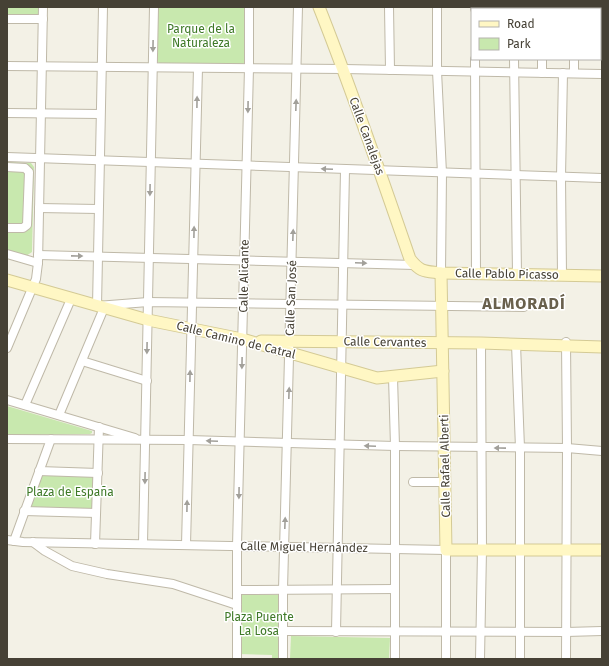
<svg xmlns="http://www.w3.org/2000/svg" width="609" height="666" viewBox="0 0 609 666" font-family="'Fira Sans',sans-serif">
  <rect width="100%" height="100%" fill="#f3f1e6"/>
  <g fill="#c8e8ae">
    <path d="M7,7H38V14L36,16L7,15Z"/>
    <path d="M158,7H246L245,62L242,65L160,64L157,61Z"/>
    <rect x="518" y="7" width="63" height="2"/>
    <path d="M7,162L31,163L34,167L32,252L26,256L7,250Z"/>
    <path d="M7,406L92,431V433L90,434L7,435Z"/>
    <path d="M42,473L91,475L94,477V507L91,509H30L28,507Z"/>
    <path d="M241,595H279L278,659H272V655L239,654Z"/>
    <path d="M291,636L390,638L389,659H290Z"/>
  </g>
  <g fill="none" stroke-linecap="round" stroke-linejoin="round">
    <defs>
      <g id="street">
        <path d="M103,7L97,306L148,302L524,307"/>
        <path d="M389,7L390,70"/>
        <path d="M437,7V71L442,173L441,273"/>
        <path d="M475,7V9"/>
        <path d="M514,7V9"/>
        <path d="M7,19H43"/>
        <path d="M475,59L476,273"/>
        <path d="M514,59L517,274"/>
        <path d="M542,59V73"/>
        <path d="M7,66L344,69L602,74"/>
        <path d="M574,73V59"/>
        <path d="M7,113L100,114"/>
        <path d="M7,157L602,178"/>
        <path d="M7,167L25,168L29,172L27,225L23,228H7"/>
        <path d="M39,208L98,209"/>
        <path d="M7,254L38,263"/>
        <path d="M38,255L415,265"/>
        <path d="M562,275L561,177L563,73"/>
        <path d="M566,342L567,448L566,659"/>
        <path d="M516,344L520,448V659"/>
        <path d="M7,348L36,279L38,263L43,7"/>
        <path d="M82,361L147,381"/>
        <path d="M393,377L395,446V659"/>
        <path d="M7,400L135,438"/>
        <path d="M25,405L71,299"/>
        <path d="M59,415L104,308"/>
        <path d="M7,439L189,440L395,446L567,448L602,451"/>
        <path d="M39,471L98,473"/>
        <path d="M413,482H445"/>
        <path d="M24,511L96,513"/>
        <path d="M7,540L23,542L446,550V659"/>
        <path d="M14,541L51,439"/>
        <path d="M33,542L45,551L72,566L107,574L173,584L237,605"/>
        <path d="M95,544L99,427"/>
        <path d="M143,544L154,7"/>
        <path d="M186,545L198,68"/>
        <path d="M237,590L395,589"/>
        <path d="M283,631L566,632L602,631"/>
        <path d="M336,632L345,170"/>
        <path d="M237,659V546L249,68V7"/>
        <path d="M283,659V590L298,7"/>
        <path d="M480,659L482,550L481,343"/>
      </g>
      <g id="secondary">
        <path d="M319,7C352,90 381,175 410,259C421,273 425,271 441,273L602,276"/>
        <path d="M441,273L446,550H602"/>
        <path d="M7,280L148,320L242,339L377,378L443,371"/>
        <path d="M261,341L481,343L602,347"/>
      </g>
    </defs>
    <use href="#street" stroke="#bfb9a8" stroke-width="10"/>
    <use href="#secondary" stroke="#d4ca95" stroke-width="13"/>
    <use href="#street" stroke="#fff" stroke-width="8"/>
    <use href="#secondary" stroke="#fff7c4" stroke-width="11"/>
  </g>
  <defs><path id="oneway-solid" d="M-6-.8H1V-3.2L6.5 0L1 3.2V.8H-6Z"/></defs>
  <g fill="#a2a09a">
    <use href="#oneway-solid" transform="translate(153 46) rotate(91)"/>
    <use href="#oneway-solid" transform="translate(197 102) rotate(-89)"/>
    <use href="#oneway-solid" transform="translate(296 105) rotate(-88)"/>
    <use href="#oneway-solid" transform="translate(248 107) rotate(91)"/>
    <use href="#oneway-solid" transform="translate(327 169) rotate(-178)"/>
    <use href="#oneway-solid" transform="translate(150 190) rotate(91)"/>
    <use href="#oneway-solid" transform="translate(194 232) rotate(-89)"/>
    <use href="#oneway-solid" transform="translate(293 235) rotate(-88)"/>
    <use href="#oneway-solid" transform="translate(77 256) rotate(1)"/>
    <use href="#oneway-solid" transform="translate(361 263) rotate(2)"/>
    <use href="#oneway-solid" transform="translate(147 348) rotate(91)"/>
    <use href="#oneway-solid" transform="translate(242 363) rotate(91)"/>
    <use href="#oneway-solid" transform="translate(190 376) rotate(-89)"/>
    <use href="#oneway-solid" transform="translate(289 393) rotate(-88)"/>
    <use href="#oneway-solid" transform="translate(212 441) rotate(-178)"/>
    <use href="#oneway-solid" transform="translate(370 446) rotate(-178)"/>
    <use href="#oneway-solid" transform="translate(500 448) rotate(-179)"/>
    <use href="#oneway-solid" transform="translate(145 478) rotate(91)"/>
    <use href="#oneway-solid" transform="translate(239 493) rotate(91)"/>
    <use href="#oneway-solid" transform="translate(187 506) rotate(-89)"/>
    <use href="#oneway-solid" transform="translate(285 523) rotate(-88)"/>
  </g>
  <g text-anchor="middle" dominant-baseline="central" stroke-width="3" stroke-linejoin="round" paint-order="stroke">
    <g font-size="12" fill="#3e7927" stroke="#fff">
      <text x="201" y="29">Parque de la<tspan x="201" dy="14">Naturaleza</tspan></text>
      <text x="70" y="492">Plaza de España</text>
      <text x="259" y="617">Plaza Puente<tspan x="259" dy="14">La Losa</tspan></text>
    </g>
    <g font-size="12" fill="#464135" stroke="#fff">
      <text transform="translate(367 136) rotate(70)">Calle Canalejas</text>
      <text transform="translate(507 274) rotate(1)">Calle Pablo Picasso</text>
      <text transform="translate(244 276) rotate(-89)">Calle Alicante</text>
      <text transform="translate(291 298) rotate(-88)">Calle San José</text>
      <text transform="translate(236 340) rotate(14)">Calle Camino de Catral</text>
      <text transform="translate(385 342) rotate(1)">Calle Cervantes</text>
      <text transform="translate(445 466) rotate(-91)">Calle Rafael Alberti</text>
      <text transform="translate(304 547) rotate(1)">Calle Miguel Hernández</text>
    </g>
    <g font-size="16" font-weight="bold" letter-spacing="1" fill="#69604c" stroke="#fff">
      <text x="524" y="303">ALMORADÍ</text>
    </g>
  </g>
  <rect width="609" height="666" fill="none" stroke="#464135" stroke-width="16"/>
  <rect x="471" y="8" width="130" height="52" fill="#ffffff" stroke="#b5b3ae"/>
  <rect x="479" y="21" width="20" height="6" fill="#fff7c4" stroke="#b5b3ae"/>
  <text x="507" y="28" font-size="12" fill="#464135">Road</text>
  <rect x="479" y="38" width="20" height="12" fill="#c8e8ae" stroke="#b5b3ae"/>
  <text x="507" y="48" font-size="12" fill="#464135">Park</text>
</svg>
